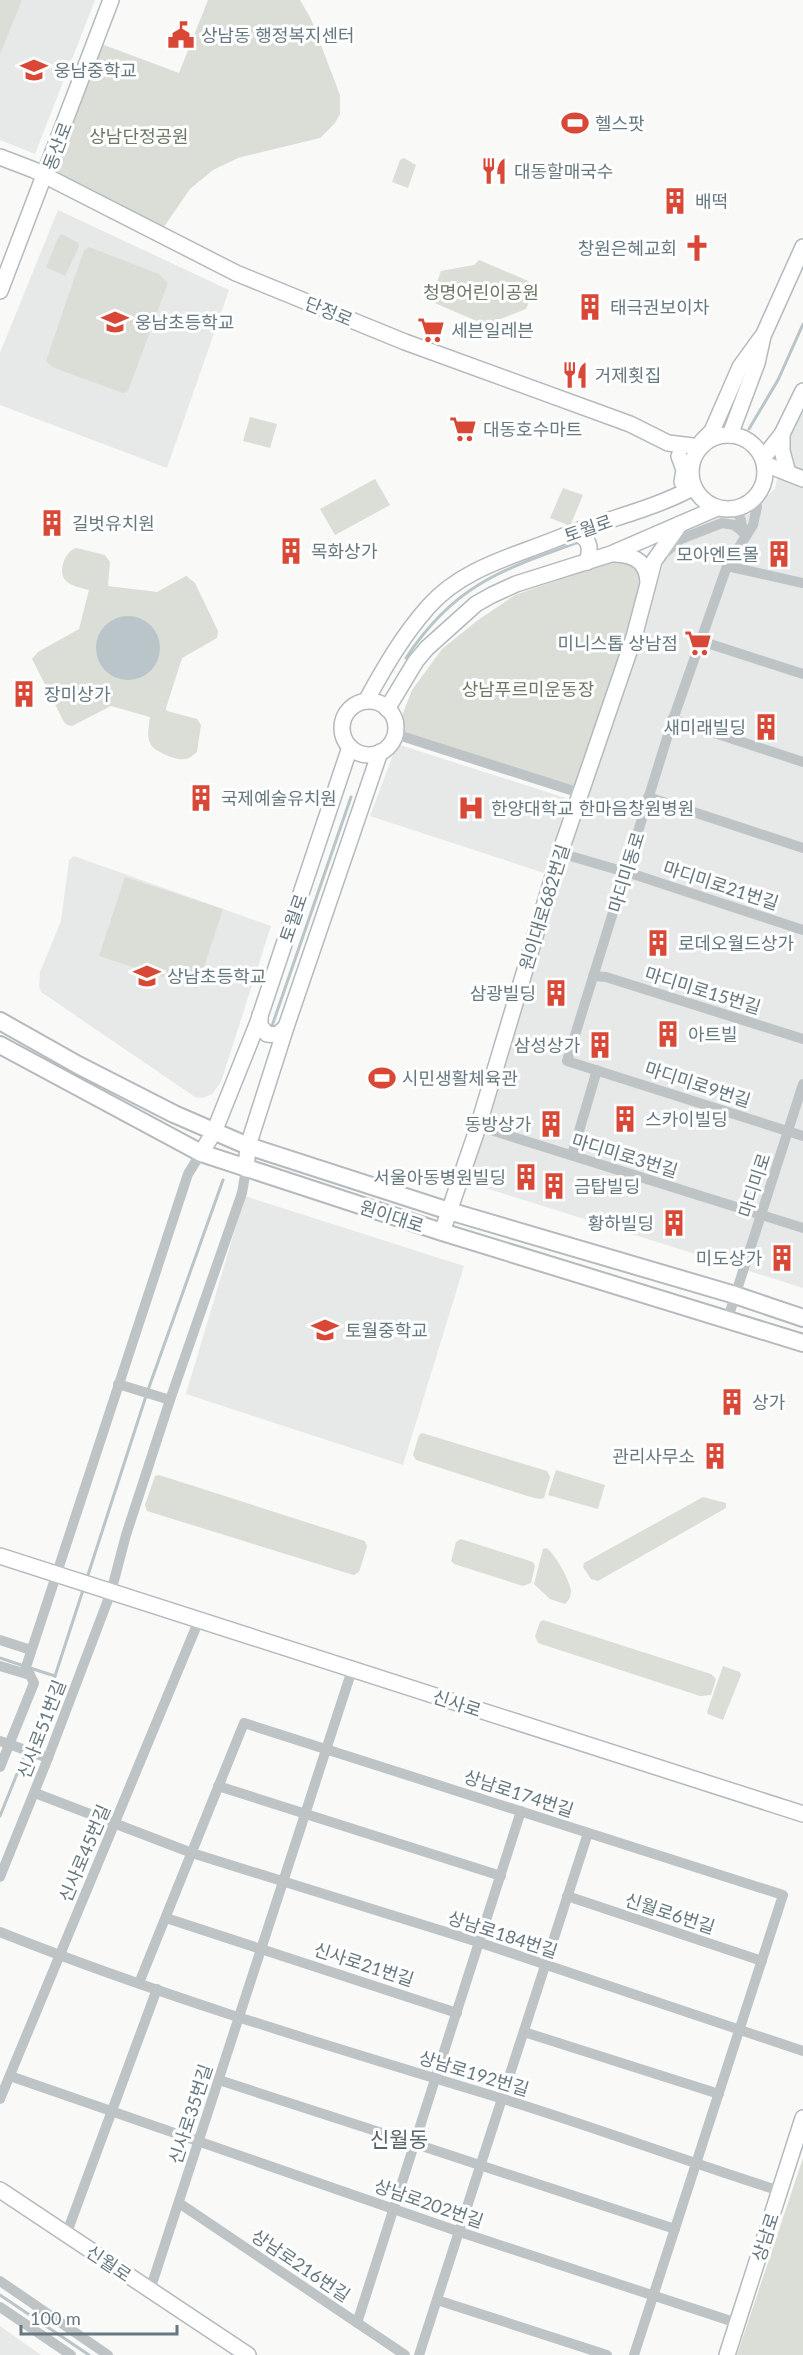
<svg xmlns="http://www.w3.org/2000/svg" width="803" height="2355" viewBox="0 0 803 2355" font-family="Lato,'Noto Sans KR',sans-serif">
  <rect width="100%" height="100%" fill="#f9f9f7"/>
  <g fill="#e7e9e8">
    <path d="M0,0H95L35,154L0,140Z"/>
    <path d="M58,210L229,290L167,468L0,405V353Z"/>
    <path d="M803,403V1288L476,1185L468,1173L566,849L670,545L674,538L688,527L763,500L775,489L778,474L777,455Z"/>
    <path d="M397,744L572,800L544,873L370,816Z"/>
    <path d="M74,856L271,926L221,1082L212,1094L203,1098L195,1097L41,992L39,987L40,972L61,921L69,860Z"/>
    <path d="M245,1196L464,1266L403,1465L186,1394Z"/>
    <path d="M0,2326L41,2355H0Z"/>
  </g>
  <g fill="#daded6">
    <path d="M0,0H22L0,54Z"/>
    <path d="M208,0H300L311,19L340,95V114L335,123L320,138L238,158L213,170L190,189L159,234L45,176L96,42L179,73Z"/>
    <path d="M404,158L416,165L408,188L392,182L400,160Z"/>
    <path d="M62,234L78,243L79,246L65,276L46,267L59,236Z"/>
    <path d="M89,247L159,274L168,283L128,391L123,393L52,367L46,361L84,250Z"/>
    <path d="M479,260L533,283L534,290L526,309L493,322H479L430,301L441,271L474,265Z"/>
    <path d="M250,417L277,424L270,448L243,441Z"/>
    <path d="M375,479L390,505L335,535L320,509Z"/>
    <path d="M563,488L583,495L570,526L550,518Z"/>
    <path d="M77,548L105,555L110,562L108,586L157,592L186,576L195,583L218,631L217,638L182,658L166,708L167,711L197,719L201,725L197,752C193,755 190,759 185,759C177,761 156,752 151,745C146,736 149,726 150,717L111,706L72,726L67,725L64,722L32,659L38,652L79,629L89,590C82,588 71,586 66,581C57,572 65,550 77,548Z"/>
    <path d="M618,559L633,561L647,581L580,793L395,734L412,690L442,649L478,620L515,595Z"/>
    <path d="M125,877L223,909L197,988L99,956Z"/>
    <path d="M422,1433L547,1471L550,1477L544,1498L539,1499L527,1496L416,1460L413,1455L419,1435Z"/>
    <path d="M556,1470L605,1485L598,1509L548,1495Z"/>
    <path d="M159,1475L365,1541L367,1547L359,1572L354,1575L347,1573L147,1511L145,1505L155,1476Z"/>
    <path d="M703,1497L726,1503V1508L598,1581L591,1579L583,1567L584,1563Z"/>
    <path d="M461,1539L533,1562L535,1566L531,1583L523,1586L454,1564L451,1561L456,1542Z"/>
    <path d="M546,1548C554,1552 570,1581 571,1591C571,1597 569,1600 565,1604L550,1599L534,1584L543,1549Z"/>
    <path d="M543,1620L711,1674L716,1679L711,1695L700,1696L538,1643L535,1636L540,1622Z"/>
    <path d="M723,1666L740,1672L741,1675L723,1720L708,1714L707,1712Z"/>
    <path d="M803,2158V2355H737Z"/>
  </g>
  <circle fill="#b9c5c8" cx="128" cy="648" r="32"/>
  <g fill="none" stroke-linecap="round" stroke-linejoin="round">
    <g stroke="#b9c5c8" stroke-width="3">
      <path d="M749,429L778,380L803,324"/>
      <path d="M406,658C454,585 501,570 579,542"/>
      <path d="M272,1026L351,797"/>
      <path d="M148,1390L223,1180"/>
      <path d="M87,1578L146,1396"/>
      <path d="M0,1658L24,1666"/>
      <path d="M30,1668L55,1676"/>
      <path d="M27,1748L55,1676L84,1587"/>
      <path d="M0,1816L25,1754"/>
      <path d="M0,2295L89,2355"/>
    </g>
    <defs>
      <g id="secondary">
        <path d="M0,157L34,170L236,273L405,342L630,424L668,443L701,447"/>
        <path d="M0,291L111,0"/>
        <path d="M782,434V451L788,473"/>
        <circle cx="728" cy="472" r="37"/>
        <path d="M730,435L757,363L763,336L803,247"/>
        <path d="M702,441L712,431L740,367L761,338"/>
        <path d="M679,456L684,470L682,482"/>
        <path d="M763,458L782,434L803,391"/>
        <path d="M765,464L803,479"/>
        <path d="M574,532C589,538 592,546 587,562"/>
        <path d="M615,554C634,555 647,561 648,582"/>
        <path d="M366,701C384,668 403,635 429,606C455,577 491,563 527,550C543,544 559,538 574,532C615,517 656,508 694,487"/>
        <circle cx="369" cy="728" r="27"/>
        <path d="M387,709L416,661L427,648L476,604L492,595L516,584L611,554L717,508"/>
        <path d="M260,1015V1026L267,1034L277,1035L286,1027"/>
        <path d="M201,1153L214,1132L258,1022L350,747"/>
        <path d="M246,1169L248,1146L286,1027L380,752"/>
        <path d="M442,1232L477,1130L560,853L634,637L654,561L680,524"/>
        <path d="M0,1556L803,1814"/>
        <path d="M0,2190L248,2355"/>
        <path d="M727,2355L803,2118"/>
      </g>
      <g id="primary">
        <path d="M0,1021L78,1065L174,1114L248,1146L449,1211L735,1295L803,1318"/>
        <path d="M0,1045L201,1153L442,1232L803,1343"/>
      </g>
    </defs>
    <use href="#secondary" stroke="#b3babd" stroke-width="18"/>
    <use href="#primary" stroke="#b4babd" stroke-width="20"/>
    <g stroke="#bec4c6" stroke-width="10">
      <path d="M755,498L757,507L753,525L727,566L671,725L567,1061L803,1136"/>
      <path d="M736,509L741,520L743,533"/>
      <path d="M666,552L681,539L722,523L734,525L743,532"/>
      <path d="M727,566L803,583"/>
      <path d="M701,641L803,674"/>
      <path d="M672,719L803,762"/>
      <path d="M395,734L580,793"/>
      <path d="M648,797L803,848"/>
      <path d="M560,853L639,876L803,930"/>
      <path d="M593,976L606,977L803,1039"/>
      <path d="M478,1126L803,1228"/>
      <path d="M572,1155L597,1070"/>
      <path d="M727,1321L803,1084"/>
      <path d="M118,1384L170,1400"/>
      <path d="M0,1640L31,1650"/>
      <path d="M0,1666L30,1675"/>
      <path d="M0,1741L48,1758"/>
      <path d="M0,1767L34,1683L26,1667L188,1174L201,1153"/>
      <path d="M218,1786L501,1876"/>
      <path d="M35,1793L192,1853L478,1942L803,2051"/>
      <path d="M0,1877L48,1758L111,1592L126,1535L170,1400L242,1193L246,1169"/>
      <path d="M567,1896L762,1961"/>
      <path d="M166,1918L457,2013"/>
      <path d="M0,1932C163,1997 332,2047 500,2098C594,2127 686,2161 780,2191"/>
      <path d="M139,1983L244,1723L783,1895L634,2355"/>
      <path d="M524,2032L719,2094"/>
      <path d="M10,2076L460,2232L737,2323"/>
      <path d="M219,2080C371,2130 523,2178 675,2229"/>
      <path d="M0,2099L199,1620"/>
      <path d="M179,2203L405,2355"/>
      <path d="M66,2235L157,1989"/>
      <path d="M0,2281L108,2355"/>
      <path d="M150,2290L352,1670"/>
      <path d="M437,2300L607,2355"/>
      <path d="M0,2307L71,2355"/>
      <path d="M357,2323L521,1811"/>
      <path d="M419,2355L588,1833"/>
    </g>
    <use href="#secondary" stroke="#fff" stroke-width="15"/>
    <use href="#primary" stroke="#fff" stroke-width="16"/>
  </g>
  <defs>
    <symbol id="civic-bare" viewBox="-9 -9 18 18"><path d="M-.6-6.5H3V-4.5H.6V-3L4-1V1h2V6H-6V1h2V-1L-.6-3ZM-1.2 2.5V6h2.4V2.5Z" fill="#d94837" stroke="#fff" stroke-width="2.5" paint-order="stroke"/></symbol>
    <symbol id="school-bare" viewBox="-9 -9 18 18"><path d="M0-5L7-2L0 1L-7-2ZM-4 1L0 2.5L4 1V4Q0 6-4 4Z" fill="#d94837" stroke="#fff" stroke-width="2.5" paint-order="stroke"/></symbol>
    <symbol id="stadium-bare" viewBox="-9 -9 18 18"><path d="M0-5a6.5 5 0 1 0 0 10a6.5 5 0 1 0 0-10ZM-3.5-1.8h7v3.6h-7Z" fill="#d94837" stroke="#fff" stroke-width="2.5" paint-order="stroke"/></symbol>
    <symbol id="restaurant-bare" viewBox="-9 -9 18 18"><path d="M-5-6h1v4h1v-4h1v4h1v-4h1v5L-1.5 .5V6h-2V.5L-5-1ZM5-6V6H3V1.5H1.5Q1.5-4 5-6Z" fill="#d94837" stroke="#fff" stroke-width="2.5" paint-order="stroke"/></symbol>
    <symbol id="building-bare" viewBox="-9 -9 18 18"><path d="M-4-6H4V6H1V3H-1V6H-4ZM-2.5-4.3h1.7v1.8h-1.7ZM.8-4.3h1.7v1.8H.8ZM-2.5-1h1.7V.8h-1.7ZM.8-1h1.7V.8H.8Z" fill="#d94837" stroke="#fff" stroke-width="2.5" paint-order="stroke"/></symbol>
    <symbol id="church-bare" viewBox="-9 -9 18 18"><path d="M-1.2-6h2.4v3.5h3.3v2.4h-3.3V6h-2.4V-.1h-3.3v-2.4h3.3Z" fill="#d94837" stroke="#fff" stroke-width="2.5" paint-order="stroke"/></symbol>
    <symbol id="supermarket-bare" viewBox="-9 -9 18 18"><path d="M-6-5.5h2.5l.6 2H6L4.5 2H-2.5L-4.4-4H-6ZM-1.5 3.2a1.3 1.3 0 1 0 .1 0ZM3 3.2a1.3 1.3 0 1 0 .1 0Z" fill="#d94837" stroke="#fff" stroke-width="2.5" paint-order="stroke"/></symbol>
    <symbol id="hospital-bare" viewBox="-9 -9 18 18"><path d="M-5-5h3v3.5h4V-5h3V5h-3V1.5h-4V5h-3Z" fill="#d94837" stroke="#fff" stroke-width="2.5" paint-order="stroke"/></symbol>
  </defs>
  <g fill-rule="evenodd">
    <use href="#civic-bare" x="162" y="16" width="38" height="38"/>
    <use href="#school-bare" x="15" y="51" width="38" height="38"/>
    <use href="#stadium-bare" x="556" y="104" width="38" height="38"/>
    <use href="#restaurant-bare" x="475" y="152" width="38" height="38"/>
    <use href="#building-bare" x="656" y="182" width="38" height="38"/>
    <use href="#church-bare" x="678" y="229" width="38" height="38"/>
    <use href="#building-bare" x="571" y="288" width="38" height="38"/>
    <use href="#school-bare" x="96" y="303" width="38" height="38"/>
    <use href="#supermarket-bare" x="412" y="311" width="38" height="38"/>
    <use href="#restaurant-bare" x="556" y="356" width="38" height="38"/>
    <use href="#supermarket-bare" x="444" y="410" width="38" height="38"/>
    <use href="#building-bare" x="33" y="504" width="38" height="38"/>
    <use href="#building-bare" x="272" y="532" width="38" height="38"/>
    <use href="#building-bare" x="760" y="535" width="38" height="38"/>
    <use href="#supermarket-bare" x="679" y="624" width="38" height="38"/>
    <use href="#building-bare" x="5" y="675" width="38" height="38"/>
    <use href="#building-bare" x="747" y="708" width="38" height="38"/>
    <use href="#building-bare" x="182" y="779" width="38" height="38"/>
    <use href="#hospital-bare" x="452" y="789" width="38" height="38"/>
    <use href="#building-bare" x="639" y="924" width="38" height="38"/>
    <use href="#school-bare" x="128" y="957" width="38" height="38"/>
    <use href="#building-bare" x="537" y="974" width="38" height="38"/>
    <use href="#building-bare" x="649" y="1015" width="38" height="38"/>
    <use href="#building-bare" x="581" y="1026" width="38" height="38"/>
    <use href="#stadium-bare" x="363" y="1059" width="38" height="38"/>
    <use href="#building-bare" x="606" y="1100" width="38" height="38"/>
    <use href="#building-bare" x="532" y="1105" width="38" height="38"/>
    <use href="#building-bare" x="507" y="1158" width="38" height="38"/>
    <use href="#building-bare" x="535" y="1167" width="38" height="38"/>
    <use href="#building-bare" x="655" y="1204" width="38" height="38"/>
    <use href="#building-bare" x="763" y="1239" width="38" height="38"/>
    <use href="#school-bare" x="306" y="1311" width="38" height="38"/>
    <use href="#building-bare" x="713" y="1383" width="38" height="38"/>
    <use href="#building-bare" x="696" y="1437" width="38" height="38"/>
  </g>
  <g text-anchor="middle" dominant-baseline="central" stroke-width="6" stroke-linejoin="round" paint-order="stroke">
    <g font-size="18" fill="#667880" stroke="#fff" text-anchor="start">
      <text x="201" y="35">상남동 행정복지센터</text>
      <text x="54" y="70">웅남중학교</text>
      <text x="595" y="123">헬스팟</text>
      <text x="514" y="171">대동할매국수</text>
      <text x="695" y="201">배떡</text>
      <text x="677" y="248" text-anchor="end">창원은혜교회</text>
      <text x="610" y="307">태극권보이차</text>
      <text x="135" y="322">웅남초등학교</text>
      <text x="451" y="330">세븐일레븐</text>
      <text x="595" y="375">거제횟집</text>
      <text x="483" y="429">대동호수마트</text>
      <text x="72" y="523">길벗유치원</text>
      <text x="311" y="551">목화상가</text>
      <text x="759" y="554" text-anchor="end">모아엔트몰</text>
      <text x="678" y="643" text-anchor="end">미니스톱 상남점</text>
      <text x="44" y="694">장미상가</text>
      <text x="746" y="727" text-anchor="end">새미래빌딩</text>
      <text x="221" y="798">국제예술유치원</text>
      <text x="491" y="808">한양대학교 한마음창원병원</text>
      <text x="678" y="943">로데오월드상가</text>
      <text x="167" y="976">상남초등학교</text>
      <text x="536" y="993" text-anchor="end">삼광빌딩</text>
      <text x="688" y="1034">아트빌</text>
      <text x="580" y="1045" text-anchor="end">삼성상가</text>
      <text x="402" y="1078">시민생활체육관</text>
      <text x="645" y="1119">스카이빌딩</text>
      <text x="531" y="1124" text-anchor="end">동방상가</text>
      <text x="506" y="1177" text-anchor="end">서울아동병원빌딩</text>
      <text x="574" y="1186">금탑빌딩</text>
      <text x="654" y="1223" text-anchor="end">황하빌딩</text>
      <text x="762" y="1258" text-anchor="end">미도상가</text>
      <text x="345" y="1330">토월중학교</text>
      <text x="752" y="1402">상가</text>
      <text x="695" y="1456" text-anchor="end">관리사무소</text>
    </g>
    <g font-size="18" fill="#6a7864" stroke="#fff">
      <text x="139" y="136">상남단정공원</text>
      <text x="481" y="292">청명어린이공원</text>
      <text x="528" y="689">상남푸르미운동장</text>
    </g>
    <g font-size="18" fill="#667880" stroke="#fff">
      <text transform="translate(57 146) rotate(-69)">동산로</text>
      <text transform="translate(329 311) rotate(22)">단정로</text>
      <text transform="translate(588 528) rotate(-19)">토월로</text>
      <text transform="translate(626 872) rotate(-73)">마디미동로</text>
      <text transform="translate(721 885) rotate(18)">마디미로21번길</text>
      <text transform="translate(544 907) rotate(-73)">원이대로682번길</text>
      <text transform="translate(293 918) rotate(-71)">토월로</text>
      <text transform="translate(703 990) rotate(17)">마디미로15번길</text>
      <text transform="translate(698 1084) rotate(18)">마디미로9번길</text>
      <text transform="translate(625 1155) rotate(17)">마디미로3번길</text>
      <text transform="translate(754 1185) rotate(-72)">마디미로</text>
      <text transform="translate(392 1216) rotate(18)">원이대로</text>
      <text transform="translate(457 1703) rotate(18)">신사로</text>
      <text transform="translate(41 1729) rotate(-69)">신사로51번길</text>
      <text transform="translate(519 1793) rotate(18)">상남로174번길</text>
      <text transform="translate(84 1853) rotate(-67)">신사로45번길</text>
      <text transform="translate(670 1913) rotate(18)">신월로6번길</text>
      <text transform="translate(503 1934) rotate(18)">상남로184번길</text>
      <text transform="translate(364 1964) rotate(18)">신사로21번길</text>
      <text transform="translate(474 2073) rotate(17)">상남로192번길</text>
      <text transform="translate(190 2114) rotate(-72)">신사로35번길</text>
      <text transform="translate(429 2203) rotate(19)">상남로202번길</text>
      <text transform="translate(765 2237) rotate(-72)">상남로</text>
      <text transform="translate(109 2263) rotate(34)">신월로</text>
      <text transform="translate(301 2265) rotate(34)">상남로216번길</text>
    </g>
    <g font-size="21" fill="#57656b" stroke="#fff">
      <text x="399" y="2138">신월동</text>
    </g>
  </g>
  <path d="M21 2325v9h156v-9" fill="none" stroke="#667880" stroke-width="3"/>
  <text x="30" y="2325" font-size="18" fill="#667880" stroke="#ffffff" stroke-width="4.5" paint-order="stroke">100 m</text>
</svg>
